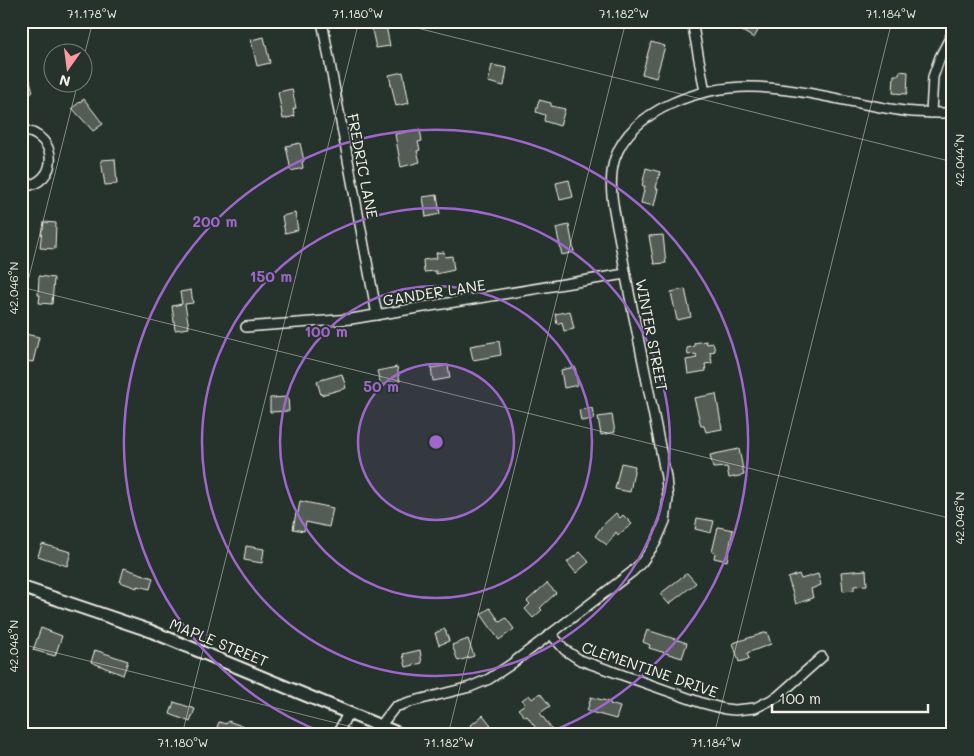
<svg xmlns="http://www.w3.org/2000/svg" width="974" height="756" viewBox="0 0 974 756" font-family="Mali,sans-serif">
  <rect width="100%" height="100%" fill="#26332d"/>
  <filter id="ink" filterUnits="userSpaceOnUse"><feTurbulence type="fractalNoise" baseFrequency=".02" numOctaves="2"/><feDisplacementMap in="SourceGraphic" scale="10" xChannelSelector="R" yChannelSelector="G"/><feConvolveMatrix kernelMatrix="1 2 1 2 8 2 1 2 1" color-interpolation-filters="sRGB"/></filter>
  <g filter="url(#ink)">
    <g fill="#525c55" stroke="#f4f1e8">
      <path d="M373,21H385L390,46L376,48L372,30L374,29Z"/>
      <path d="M725,21H755L761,25L754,38Z"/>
      <path d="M264,37L270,63L257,66L251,40Z"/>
      <path d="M651,42L665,46L656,78L642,74Z"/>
      <path d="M492,65L507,68L504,86L488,82Z"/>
      <path d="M900,71L908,72L907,94L893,93L894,75H899Z"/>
      <path d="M403,72L409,103L396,106L389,75Z"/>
      <path d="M29,77L33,92L21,94V79Z"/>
      <path d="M292,89L296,108L293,109L295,116L283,119L278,92Z"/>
      <path d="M84,99L103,124L93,131L72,108Z"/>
      <path d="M539,100L551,103V106L565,109L560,126L544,121L545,115L536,112Z"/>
      <path d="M420,129L422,141L418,142L420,150L417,151L420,162L401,167L395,134Z"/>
      <path d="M300,143L304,161L302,162L303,168L291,171L286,146Z"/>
      <path d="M115,159L117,184L105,185L101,160Z"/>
      <path d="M646,168L660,172L656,188L658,189L654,206L641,203L645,186H642Z"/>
      <path d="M569,180L573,197L560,200L556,183Z"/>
      <path d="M437,195L440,214L426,217L423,197Z"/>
      <path d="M295,213L298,230L285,233L282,216Z"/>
      <path d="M44,222L56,223L55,249L40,248L42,229H43Z"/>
      <path d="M569,225L574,252L562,255L556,228Z"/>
      <path d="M663,235L666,263L654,264L649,236Z"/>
      <path d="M444,252L445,257L452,256L454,270L436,274V271L424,272L423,260L437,258L436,253Z"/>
      <path d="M39,276L54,278L52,304L39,303L40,295H38Z"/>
      <path d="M685,289L691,317L677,320L671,292Z"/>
      <path d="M191,290L193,303L185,304L189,328L175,330L172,306L182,304L180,292Z"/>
      <path d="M570,311L574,329L564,331L562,322L557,324L555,314Z"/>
      <path d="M25,334L39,337L33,362L21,360V338L24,339Z"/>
      <path d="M499,341L501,355L473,360L470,346Z"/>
      <path d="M706,341L707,344L713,343L715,351L710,352L712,363L705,364L706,371L688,374L686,360L697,358L696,354L688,355L687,348L695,346L694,343Z"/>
      <path d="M448,365L450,378L433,381L431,368Z"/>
      <path d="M397,367L400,381L381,385L377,371Z"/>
      <path d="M575,367L578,385L564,388L561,370Z"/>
      <path d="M342,374L346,388L321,395L317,381Z"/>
      <path d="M716,394L722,429L706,432L704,426H701L694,398Z"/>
      <path d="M288,397L289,411L270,412V398Z"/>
      <path d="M592,408L594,419L581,421L579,410Z"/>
      <path d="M612,415L615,432L601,435L598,417Z"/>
      <path d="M739,449L744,475L729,478L727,467L713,468L710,455Z"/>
      <path d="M621,463L635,466L630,492L615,489Z"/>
      <path d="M300,501L333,508L329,527L306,522L304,531L293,529L296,513H298Z"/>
      <path d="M616,513L620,518L623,515L632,524L618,535L616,532L607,545L595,536L602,526Z"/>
      <path d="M697,518L714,521L711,533L695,529Z"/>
      <path d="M718,527L733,530L727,561L714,558L715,553L712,552Z"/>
      <path d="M42,544L71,552L67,566L38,556Z"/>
      <path d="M246,546L264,549L262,563L244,560Z"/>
      <path d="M580,552L589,562L576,573L567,562Z"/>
      <path d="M124,568L153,578L150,589L137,586V588L120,582Z"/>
      <path d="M866,570L867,585L854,586V590L843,591L841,572Z"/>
      <path d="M687,573L696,583L669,604L660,594Z"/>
      <path d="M799,574L801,579L818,574L821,585L811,589L813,598L796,604L788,578Z"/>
      <path d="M547,583L556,593L540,608L542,610L533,618L525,609L530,604L527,601Z"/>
      <path d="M490,608L500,622L506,618L514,629L499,640L481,614Z"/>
      <path d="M41,628L62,636L55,656L33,650Z"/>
      <path d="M445,629L449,641L439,645L435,633Z"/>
      <path d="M647,630L687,643L682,658L649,648L650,645L643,642Z"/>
      <path d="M767,632L771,644L747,653L749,659L739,662L733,643Z"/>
      <path d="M468,639L474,656L458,661L452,645Z"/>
      <path d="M95,650L128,661L123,675L91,662Z"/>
      <path d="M420,650L422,663L406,667L403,654Z"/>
      <path d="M540,693L550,706L540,713L556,735H541L527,716L525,717L518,709L525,704L522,700L529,695L532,699Z"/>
      <path d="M591,697L610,702V704L620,707L616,719L587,711Z"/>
      <path d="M174,702L195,709L190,722L170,714Z"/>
      <path d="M483,715L491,725L480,735H477L470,726Z"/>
      <path d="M228,721L242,726V728L257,733V735H214L219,722L226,724Z"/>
    </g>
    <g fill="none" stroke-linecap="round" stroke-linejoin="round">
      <defs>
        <g id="minor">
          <path d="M322,21L377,315"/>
          <path d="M692,21L705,92"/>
          <path d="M931,113L933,77L940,57L953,32"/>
          <path d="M21,130C59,134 61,184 21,187"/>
          <path d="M246,327L351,319L625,274"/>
          <path d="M551,634L565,650L580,660L702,703L725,709L735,710L755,708L777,697L822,657"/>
          <path d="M381,725L395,707L410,702L470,687L489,679L510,665L632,572L642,562L656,542L665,521L668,499L666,477C655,420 643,363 632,307C627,283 623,260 619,236C614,211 607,183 615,158C633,108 703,86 751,87C803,88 853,104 904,111C920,113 936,113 953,113"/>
          <path d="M337,735L348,713"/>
        </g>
        <path id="tertiary" d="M21,587L148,630L402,735"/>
      </defs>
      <use href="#minor" stroke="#f4f1e8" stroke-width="12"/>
      <use href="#tertiary" stroke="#f4f1e8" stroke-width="15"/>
      <use href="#minor" stroke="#26332d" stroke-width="9"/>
      <use href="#tertiary" stroke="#26332d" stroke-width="11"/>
    </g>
  </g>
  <path fill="none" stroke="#f4f1e8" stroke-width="1" stroke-opacity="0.45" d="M389,21L953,162M82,64L93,21M21,287L953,519M21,309L78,82M21,644L384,735M182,735L359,21M448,735L626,21M714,735L892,21"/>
  <circle cx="436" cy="442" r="78" fill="#9f67cb" fill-opacity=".12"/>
  <g fill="none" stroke="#9f67cb" stroke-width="2.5">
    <circle cx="436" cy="442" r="78"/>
    <circle cx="436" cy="442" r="156"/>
    <circle cx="436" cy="442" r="234"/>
    <path d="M327 734A312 312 0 1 1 545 734"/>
  </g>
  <g text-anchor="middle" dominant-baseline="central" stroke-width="4" stroke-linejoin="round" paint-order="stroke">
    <g font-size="15" fill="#f4f1e8" stroke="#26332d">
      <text transform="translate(363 166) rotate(79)">FREDRIC LANE</text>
      <text transform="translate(434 292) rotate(-9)">GANDER LANE</text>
      <text transform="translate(652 335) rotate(79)">WINTER STREET</text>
      <text transform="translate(219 642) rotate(22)">MAPLE STREET</text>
      <text transform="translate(650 669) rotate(19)">CLEMENTINE DRIVE</text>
    </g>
  </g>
  <circle cx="436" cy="442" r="8" fill="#9f67cb" stroke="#26332d" stroke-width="2.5"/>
  <g font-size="15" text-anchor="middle" font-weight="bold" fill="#9f67cb" stroke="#26332d" stroke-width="4" stroke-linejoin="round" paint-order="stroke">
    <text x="215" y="227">200 m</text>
    <text x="271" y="282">150 m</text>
    <text x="326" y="337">100 m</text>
    <text x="381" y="392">50 m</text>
  </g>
  <rect width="974" height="756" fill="none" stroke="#26332d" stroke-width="55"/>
  <g transform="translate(68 68) rotate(194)"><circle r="24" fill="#26332d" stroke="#787f78"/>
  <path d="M0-4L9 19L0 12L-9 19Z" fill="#ff9aa2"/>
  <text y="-8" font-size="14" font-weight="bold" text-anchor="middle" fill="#f4f1e8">N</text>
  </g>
  <path d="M772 704v8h156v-8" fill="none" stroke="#f4f1e8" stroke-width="2.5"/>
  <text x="779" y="704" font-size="15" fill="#f4f1e8" stroke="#26332d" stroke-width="4" paint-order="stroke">100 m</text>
  <rect x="28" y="28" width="918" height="700" fill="none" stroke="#f4f1e8" stroke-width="2"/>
  <g font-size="12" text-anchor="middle" fill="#f4f1e8">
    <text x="92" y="18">71.178°W</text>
    <text x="358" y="18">71.180°W</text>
    <text x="624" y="18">71.182°W</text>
    <text x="891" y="18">71.184°W</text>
    <text transform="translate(960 160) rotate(-90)" y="4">42.044°N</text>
    <text transform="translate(14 288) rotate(-90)" y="4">42.046°N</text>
    <text transform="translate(960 518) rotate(-90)" y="4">42.046°N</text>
    <text transform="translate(14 646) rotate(-90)" y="4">42.048°N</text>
    <text x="183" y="747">71.180°W</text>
    <text x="449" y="747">71.182°W</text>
    <text x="716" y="747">71.184°W</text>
  </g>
</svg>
